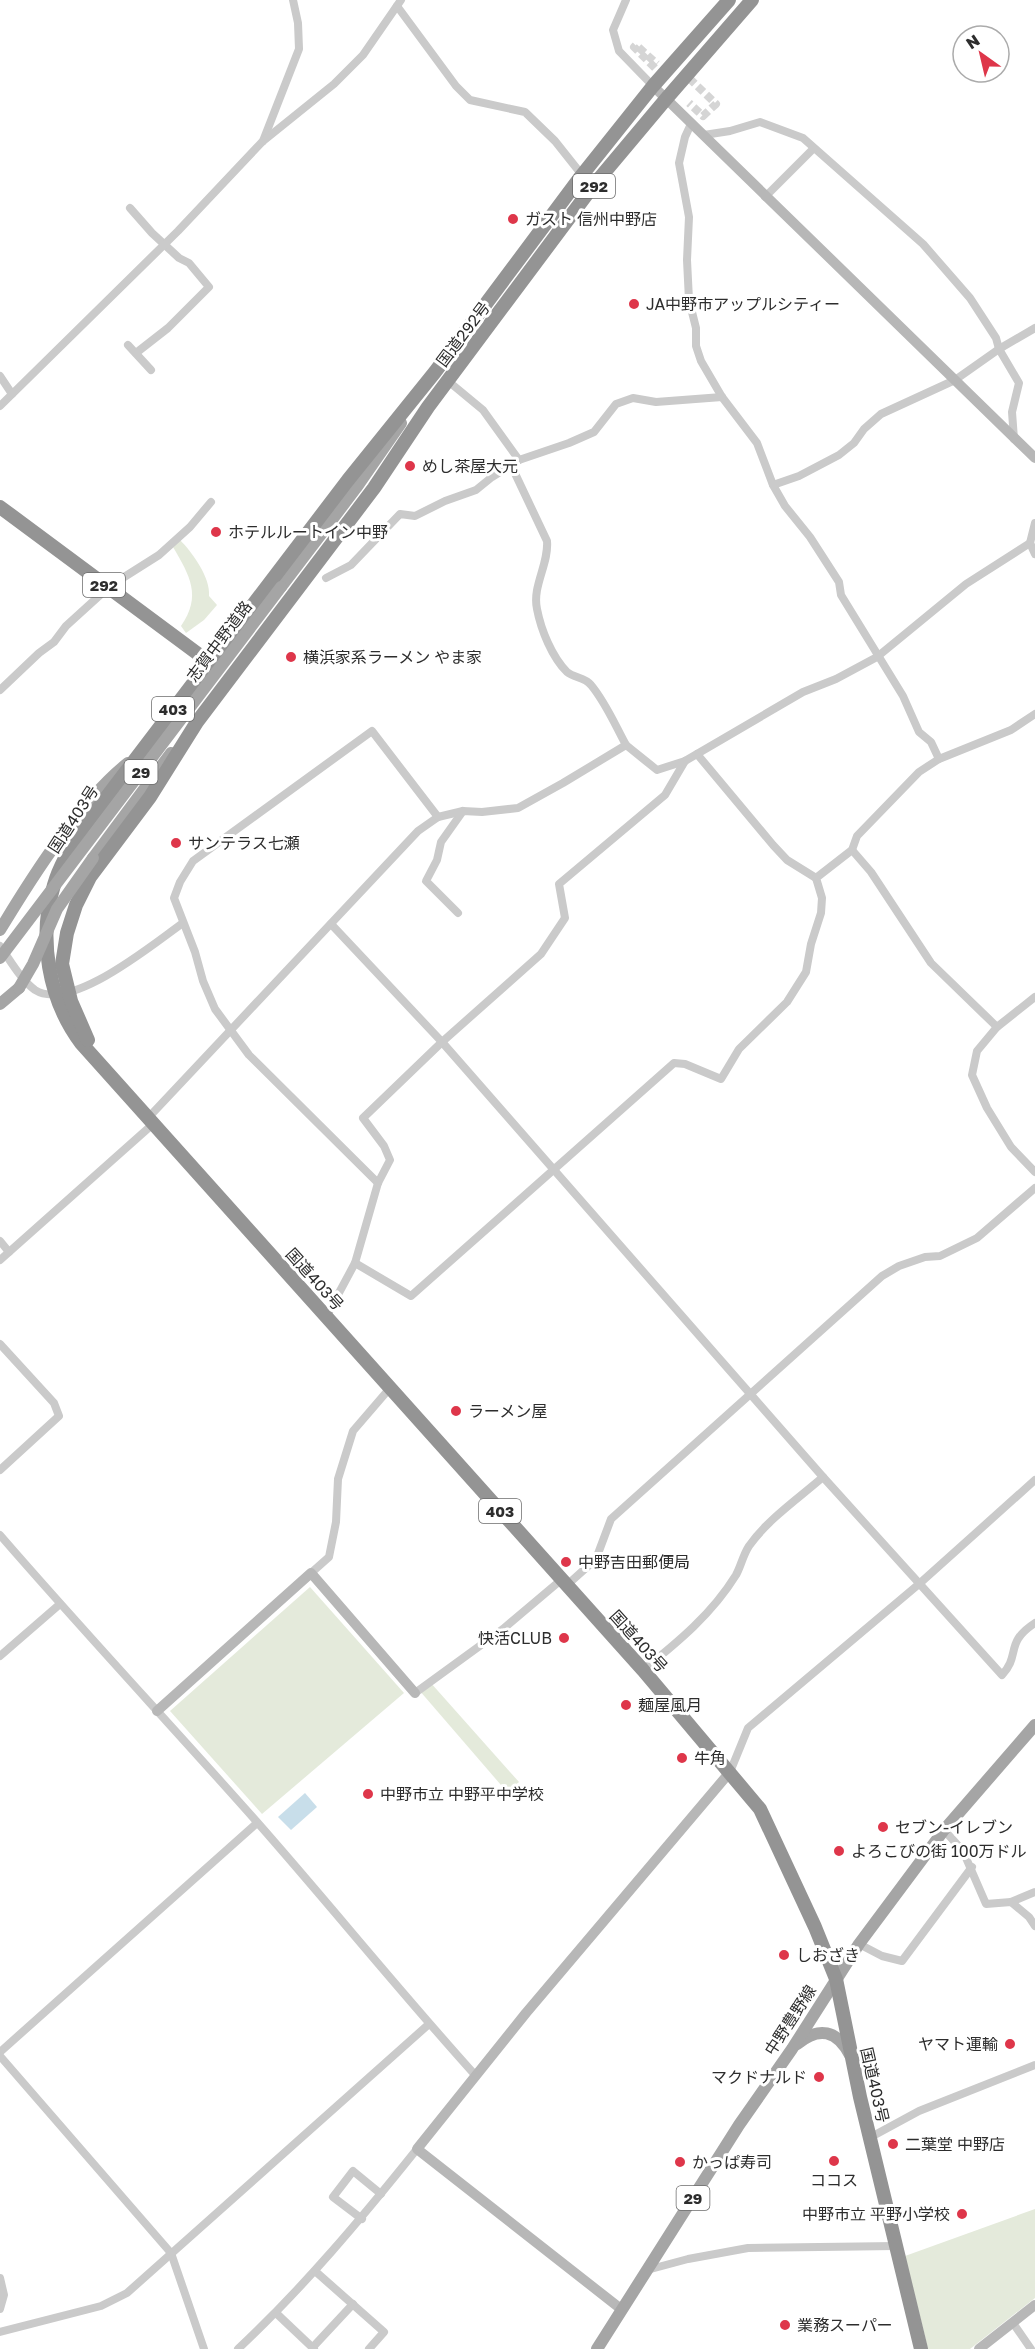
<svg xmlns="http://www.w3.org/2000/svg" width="1035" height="2349" viewBox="0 0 1035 2349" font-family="'Golos Text','Noto Sans JP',sans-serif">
  <rect width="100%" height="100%" fill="#fff"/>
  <g fill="#e4eadb">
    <path d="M180,540C192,552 211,578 209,596L217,605L204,620L186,633L181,626C202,596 190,576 173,547Z"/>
    <path d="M310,1587L404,1693L262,1814L170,1711Z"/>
    <path d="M430,1682L519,1782L507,1792L419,1690Z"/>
    <path d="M1035,2209V2298L970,2349H928L905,2256Z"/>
  </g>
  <path fill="#c8deea" d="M305,1793L317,1807L291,1830L278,1817Z"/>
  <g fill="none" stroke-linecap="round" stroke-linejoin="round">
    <g stroke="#d5d5d5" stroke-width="8" stroke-dasharray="8 4" stroke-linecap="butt">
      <path d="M655,68L634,47L636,45L657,64"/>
      <path d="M689,78L716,104L703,116L689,103"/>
    </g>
    <g stroke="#cacaca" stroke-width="8">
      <path d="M626,0L613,30L619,51L653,86"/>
      <path d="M397,6L456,86L470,100L525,112L555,141L582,175"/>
      <path d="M691,124L685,137L679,163L689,217L687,260L689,300L696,328V346L701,361L722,397L757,443L773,485L785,506L810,537L839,582L841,595L903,696L919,732L931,742L939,759"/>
      <path d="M704,135L730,131L760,122L803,138L923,244L970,298L996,338L999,349L1019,383L1012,412L1014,439"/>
      <path d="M263,141L299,49L298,23L293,0"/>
      <path d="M765,197L813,149"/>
      <path d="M130,208L152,233L179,258L189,263L209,287L168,328L136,353"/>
      <path d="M128,345L151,370"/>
      <path d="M0,376L12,394"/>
      <path d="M448,381L483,410L519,460"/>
      <path d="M0,406L178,231L262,142L334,84L363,55L401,0"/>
      <path d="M511,465L547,541C549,564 532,586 537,609C541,630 552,657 567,672C574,678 585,677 591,685C606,703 615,725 626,745"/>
      <path d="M773,485L799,476L839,455L854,443L864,429L881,414L955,380L999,349L1035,328"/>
      <path d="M1035,523L1030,543L1035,554"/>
      <path d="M326,578L351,565L400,514L415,516L445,501L476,490L492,477L519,460L569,443L594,432L616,404L633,398L656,402L722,397"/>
      <path d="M0,690L39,653L54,642L66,626L110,586L159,555L190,527L211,502"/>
      <path d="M697,754L773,845L787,860L816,878"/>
      <path d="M852,850L871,872L931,963L997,1027"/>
      <path d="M458,913L426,881L437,860L441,842L463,811"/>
      <path d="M331,924L442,1042L823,1477L1002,1675C1021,1655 1004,1643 1035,1623"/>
      <path d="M0,946C10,960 21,980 35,990C71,1013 154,943 183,923"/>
      <path d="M1035,997L997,1027L977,1051L972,1075L987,1108L1011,1147L1035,1172"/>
      <path d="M148,1118L418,831L438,817L463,811L482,812L518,808L563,783L626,745L657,770L685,761L803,692L836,679L877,657L966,584L1030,543"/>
      <path d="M378,1183L249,1055L215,1009L203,981L195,952L174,898L180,882L193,861L372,731L438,817"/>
      <path d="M0,1241L9,1252"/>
      <path d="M0,1260L153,1124"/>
      <path d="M355,1263L411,1296L674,1063L685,1064L721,1079L739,1049L787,1002L806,972L811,944L821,913L822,898L816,878L852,850L857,836L919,772L939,759L1011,730L1035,714"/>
      <path d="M326,1317L355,1263L378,1183L390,1160L384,1146L363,1118L442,1042L541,954L565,918L559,884L665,795L685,761"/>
      <path d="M0,1344L54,1403L59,1416L0,1470"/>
      <path d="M0,1535C84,1632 172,1726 257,1822C331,1906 401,1993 476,2076"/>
      <path d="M311,1573L329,1557L336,1522L338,1479L353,1431L390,1388"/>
      <path d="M567,1585L596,1559L611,1519L882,1276L899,1266L925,1257L940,1256L977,1238L1035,1188"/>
      <path d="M0,1656L60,1604"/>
      <path d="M643,1670C678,1642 712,1614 736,1575C741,1566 743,1555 749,1546C768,1519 799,1498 823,1477"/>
      <path d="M415,1693L503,1629L561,1580"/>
      <path d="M730,1772L748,1728L919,1584L1035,1480"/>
      <path d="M944,1830L963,1851L986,1904L1011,1902L1029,1917L1035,1926"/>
      <path d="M1011,1902L1035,1892"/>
      <path d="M859,1944L882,1956L902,1961L972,1867"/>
      <path d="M0,2052L257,1823"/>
      <path d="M0,2056L171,2253L204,2349"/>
      <path d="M871,2137L919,2111L1035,2065"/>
      <path d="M362,2219L333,2197L353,2171L381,2194"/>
      <path d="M647,2270L688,2259L748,2248L896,2246"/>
      <path d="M315,2271L384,2332L369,2349"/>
      <path d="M0,2278L4,2295L0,2309"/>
      <path d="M276,2313L314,2349"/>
      <path d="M1013,2323L1031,2349"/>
      <path d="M0,2332L101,2306L127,2293L429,2024"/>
      <path d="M313,2347L353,2304"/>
      <path d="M238,2349C304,2287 361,2219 417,2149"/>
    </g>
    <g stroke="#b7b7b7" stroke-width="10">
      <path d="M653,86L1035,458"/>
      <path d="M157,1711L311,1573L415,1693"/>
      <path d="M621,2309L417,2149L526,2013L730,1772"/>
      <path d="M979,2349L1035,2305"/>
    </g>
    <g stroke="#a5a5a5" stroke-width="12">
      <path d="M281,587L356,488L401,423"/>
      <path d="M93,858L171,753"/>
      <path d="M0,930C32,877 80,801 128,763"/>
      <path d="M0,1004L19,988"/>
      <path d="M797,2044C819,2026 837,2030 850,2055"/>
      <path d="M597,2349L739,2125L792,2049L859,1944L944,1830L1035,1725"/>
    </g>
    <g stroke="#949494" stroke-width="14">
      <path d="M729,0L653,86L582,175L435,372L348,480L83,828C72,846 60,864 54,885C38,937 48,999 81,1043L643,1670L760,1809L815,1927L836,1979L860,2097L921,2349"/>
      <path d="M0,507L217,668"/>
      <path d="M88,1040L71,1001L62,964L67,933L76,905L90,877L150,797L197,722L374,488L428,407L593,186L666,99L752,0"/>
    </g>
    <g stroke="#a5a5a5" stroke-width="12">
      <path d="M0,958L281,587"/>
      <path d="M19,988L33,964L57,909L93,858"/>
    </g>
  </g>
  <g fill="#de364a" stroke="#fff" stroke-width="2">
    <circle cx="513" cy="219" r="6"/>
    <circle cx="634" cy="304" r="6"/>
    <circle cx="410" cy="466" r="6"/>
    <circle cx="216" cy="532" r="6"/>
    <circle cx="291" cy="657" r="6"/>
    <circle cx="176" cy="843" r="6"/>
    <circle cx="456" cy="1411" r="6"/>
    <circle cx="566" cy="1562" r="6"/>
    <circle cx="564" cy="1638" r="6"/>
    <circle cx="626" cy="1705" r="6"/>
    <circle cx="682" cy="1758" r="6"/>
    <circle cx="368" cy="1794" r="6"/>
    <circle cx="883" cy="1827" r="6"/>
    <circle cx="839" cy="1851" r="6"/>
    <circle cx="784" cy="1955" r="6"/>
    <circle cx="1010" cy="2044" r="6"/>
    <circle cx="819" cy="2077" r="6"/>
    <circle cx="893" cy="2144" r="6"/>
    <circle cx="834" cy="2161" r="6"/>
    <circle cx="680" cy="2162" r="6"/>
    <circle cx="962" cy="2214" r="6"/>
    <circle cx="785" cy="2325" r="6"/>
  </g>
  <g text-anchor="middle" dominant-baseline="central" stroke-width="6" stroke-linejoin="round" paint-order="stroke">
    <g fill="#fff" stroke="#6c6c6c" stroke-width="1.5">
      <rect x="573" y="174" width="42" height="24" rx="4.5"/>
      <rect x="83" y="573" width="42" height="24" rx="4.5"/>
      <rect x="152" y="697" width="42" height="24" rx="4.5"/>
      <rect x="124.5" y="760" width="33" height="24" rx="4.5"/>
      <rect x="479" y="1499" width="42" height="24" rx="4.5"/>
      <rect x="676.5" y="2186" width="33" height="24" rx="4.5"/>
    </g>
    <g font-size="15" font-weight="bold" fill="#2d2d2d">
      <text x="594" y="186">292</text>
      <text x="104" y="585">292</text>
      <text x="173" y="709">403</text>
      <text x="141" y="772">29</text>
      <text x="500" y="1511">403</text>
      <text x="693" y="2198">29</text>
    </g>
    <g font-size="16" fill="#2d2d2d" stroke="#fff" text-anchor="start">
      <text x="525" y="219">ガスト 信州中野店</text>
      <text x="646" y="304">JA中野市アップルシティー</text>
      <text x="422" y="466">めし茶屋大元</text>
      <text x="228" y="532">ホテルルートイン中野</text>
      <text x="303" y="657">横浜家系ラーメン やま家</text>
      <text x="188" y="843">サンテラス七瀬</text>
      <text x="468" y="1411">ラーメン屋</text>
      <text x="578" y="1562">中野吉田郵便局</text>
      <text x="552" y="1638" text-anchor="end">快活CLUB</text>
      <text x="638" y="1705">麺屋風月</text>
      <text x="694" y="1758">牛角</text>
      <text x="380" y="1794">中野市立 中野平中学校</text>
      <text x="895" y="1827">セブン-イレブン</text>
      <text x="851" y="1851">よろこびの街 100万ドル</text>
      <text x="796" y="1955">しおざき</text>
      <text x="998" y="2044" text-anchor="end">ヤマト運輸</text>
      <text x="807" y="2077" text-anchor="end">マクドナルド</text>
      <text x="905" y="2144">二葉堂 中野店</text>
      <text x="692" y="2162">かっぱ寿司</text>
      <text x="834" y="2180" text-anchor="middle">ココス</text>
      <text x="950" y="2214" text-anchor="end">中野市立 平野小学校</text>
      <text x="797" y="2325">業務スーパー</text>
    </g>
    <g font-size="16" fill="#2d2d2d" stroke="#fff">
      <text transform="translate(463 334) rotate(-53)">国道292号</text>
      <text transform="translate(219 641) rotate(-53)">志賀中野道路</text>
      <text transform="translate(73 819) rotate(-57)">国道403号</text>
      <text transform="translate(315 1279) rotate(48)">国道403号</text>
      <text transform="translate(639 1641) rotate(48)">国道403号</text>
      <text transform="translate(790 2020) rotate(-57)">中野豊野線</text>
      <text transform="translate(875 2085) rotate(77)">国道403号</text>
    </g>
  </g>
  <g transform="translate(981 54) rotate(326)"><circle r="28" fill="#ffffff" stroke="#ababab" stroke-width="1.5"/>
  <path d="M0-4.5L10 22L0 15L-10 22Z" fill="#de364a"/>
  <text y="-9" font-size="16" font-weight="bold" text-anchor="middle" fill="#2d2d2d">N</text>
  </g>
</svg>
